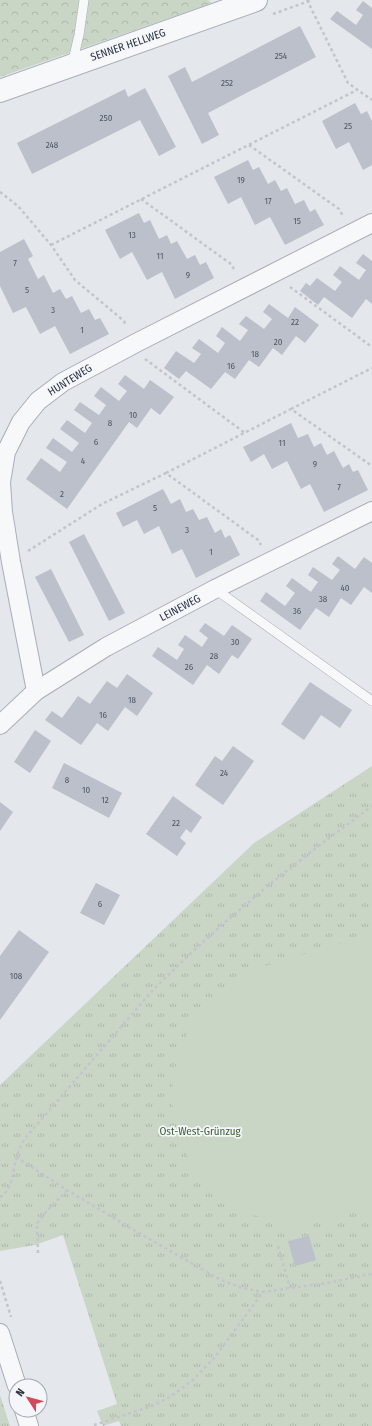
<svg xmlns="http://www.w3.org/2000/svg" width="372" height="1426" viewBox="0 0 372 1426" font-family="'Fira Sans Condensed',sans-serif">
  <defs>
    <pattern id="forest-crowns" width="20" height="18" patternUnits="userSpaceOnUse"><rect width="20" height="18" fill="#c9d6c5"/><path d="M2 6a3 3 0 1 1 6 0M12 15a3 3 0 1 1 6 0" fill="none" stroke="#adb8ab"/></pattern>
    <pattern id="park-tufts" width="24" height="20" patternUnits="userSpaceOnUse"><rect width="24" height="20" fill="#c9d6c5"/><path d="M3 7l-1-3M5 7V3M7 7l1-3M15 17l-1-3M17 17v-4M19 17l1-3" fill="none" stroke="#adb8ab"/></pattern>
  </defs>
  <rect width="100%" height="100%" fill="#e4e7ec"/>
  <path fill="url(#forest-crowns)" d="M0,0H208L212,3L0,77Z"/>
  <g fill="url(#park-tufts)">
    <path d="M372,766V1426H121L119,1421L103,1426L97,1411L117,1404L63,1235L35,1245L0,1251V1085L254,843Z"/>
    <path d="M0,1395L10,1426H0Z"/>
  </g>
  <path fill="#c9d6c5" d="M372,935V1208L274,1234L272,1221C254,1215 237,1211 222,1200C210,1191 201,1179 193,1166C167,1122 165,1076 189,1031C195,1020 201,1007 211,998C238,972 270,964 305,954C327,947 350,941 372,935Z"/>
  <g fill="#bbc0ca">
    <path d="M363,1L372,8V49L330,19L337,11L356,25L363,15L356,10Z"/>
    <path d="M300,26L316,57L208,113L219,135L202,144L168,76L185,67L192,82Z"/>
    <path d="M145,88L176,147L159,156L140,120L32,174L17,143L125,89L128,97Z"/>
    <path d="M355,103L361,114L367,111L372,121V165L363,170L349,142L336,149L322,121Z"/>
    <path d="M248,160L253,170L259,167L268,184L275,180L281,191L287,188L295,204L304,200L310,212L315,209L324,225L285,245L270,217L255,225L241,197L228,204L214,177Z"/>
    <path d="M139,213L144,223L150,220L159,239L167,235L171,244L177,241L187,259L195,255L200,265L206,262L214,278L175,299L162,272L147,280L132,252L120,259L105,230Z"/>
    <path d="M24,239L33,256L28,259L38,279L44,275L53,293L60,289L66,299L72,296L81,313L89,309L95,320L100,318L109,334L70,354L55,326L40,334L26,307L13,313L0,286V252Z"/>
    <path d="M363,254L372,261V304L366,299L352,318L324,297L318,305L300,291L306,283L310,286L317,278L335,291L342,282L333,275L340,266L359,280L366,270L356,263Z"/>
    <path d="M269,304L288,318L295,307L319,325L305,343L296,336L282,355L273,348L259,367L249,360L235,379L225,372L211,389L186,371L179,379L164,368L176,351L194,363L201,354L192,348L199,339L218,353L225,343L216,336L222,327L240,341L248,330L239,324L246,316L264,329L272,319L263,312Z"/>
    <path d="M125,375L144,389L150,380L174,397L160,415L151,408L137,428L129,422L67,509L26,479L41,458L60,472L67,462L46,448L53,438L72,452L79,443L60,429L67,420L85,433L92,423L74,410L80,402L99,415L106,405L94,396L101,387L119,401L127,391L118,384Z"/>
    <path d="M291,423L298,438L308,434L314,447L321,443L327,455L334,451L343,468L349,464L353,472L358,470L368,490L324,512L310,484L301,489L287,461L272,469L264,454L251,462L243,447Z"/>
    <path d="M163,489L171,504L180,499L186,512L193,509L199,520L207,517L215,533L221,529L225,538L230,535L240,555L196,578L182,549L172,554L159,526L144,534L137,520L123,527L116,513Z"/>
    <path d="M84,534L125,613L109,621L69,542Z"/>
    <path d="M338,556L355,569L364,557L372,563V593L364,587L351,605L341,598L329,617L316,608L300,630L260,601L266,592L285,606L295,593L286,586L292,578L311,592L318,582L308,575L313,567L332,580L340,570L332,564Z"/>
    <path d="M51,569L84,635L69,642L35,577Z"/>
    <path d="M205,623L224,636L232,625L252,639L238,659L232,655L219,674L207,665L193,685L152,656L158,647L177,660L184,649L178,645L185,635L202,647L208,638L199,631Z"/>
    <path d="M127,674L153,693L137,716L125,707L108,731L97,723L81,745L45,720L52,711L62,718L78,696L90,704L107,681L117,688Z"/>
    <path d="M310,682L352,710L340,728L321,715L304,740L281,724Z"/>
    <path d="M35,730L51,741L30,773L14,762Z"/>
    <path d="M233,746L254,761L223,805L195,785L215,756L222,761Z"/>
    <path d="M64,763L122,793L109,818L52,788Z"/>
    <path d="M173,796L202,817L191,833L186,829L180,838L186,843L177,856L146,834Z"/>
    <path d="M0,802L13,812L0,831Z"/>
    <path d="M96,883L120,895L104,925L80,913Z"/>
    <path d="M19,930L49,952L0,1020V956Z"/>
    <path d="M309,1236L316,1260L295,1266L288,1241Z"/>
  </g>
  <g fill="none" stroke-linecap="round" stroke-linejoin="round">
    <defs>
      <g id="service">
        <path d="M72,64L79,35L84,0"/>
        <path d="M215,589L372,701"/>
      </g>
      <g id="minor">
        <path d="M36,691L11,562L3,512L1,482L6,452L21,422L38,401L63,382L136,343L372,223"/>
        <path d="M0,725L36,691L106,647L215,589L372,511"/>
        <path d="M0,1333L17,1386"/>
        <path d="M24,1410L29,1426"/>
      </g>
      <path id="tertiary" d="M0,91L256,0"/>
    </defs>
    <use href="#service" stroke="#a9aeb7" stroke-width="10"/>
    <use href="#minor" stroke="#a9aeb7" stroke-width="20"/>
    <use href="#tertiary" stroke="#a9aeb7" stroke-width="24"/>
    <g stroke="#c2c5cb" stroke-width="2.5" stroke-dasharray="3 3" stroke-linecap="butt">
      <path d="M307,0L348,83L372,100"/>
      <path d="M273,14L312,0"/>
      <path d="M249,145L339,209L343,216"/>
      <path d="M0,192L18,206L51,245L75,280L124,321L126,326"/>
      <path d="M141,199L231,264L235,271"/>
      <path d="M51,245L357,90"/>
      <path d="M290,287L372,347"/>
      <path d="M145,359L245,433"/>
      <path d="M291,409L372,368"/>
      <path d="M166,473L291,409L372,466"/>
      <path d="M28,551L102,504L166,473L258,540L261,545"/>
      <path d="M16,1157L67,1190L137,1232L221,1280L242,1288L263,1292L327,1283L372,1274"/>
      <path d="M0,1197C14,1189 12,1171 17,1156C19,1149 22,1142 27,1136L153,990L189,955L223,924L270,884L320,845L372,806"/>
      <path d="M278,1246L290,1288"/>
      <path d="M38,1253L37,1223L46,1212L67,1190"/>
      <path d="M0,1281L11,1317"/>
      <path d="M94,1425L152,1406L170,1397L193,1380L215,1357L263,1292"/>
    </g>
    <use href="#service" stroke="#f7f8fa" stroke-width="9"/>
    <use href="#minor" stroke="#f7f8fa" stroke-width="18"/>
    <use href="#tertiary" stroke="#f7f8fa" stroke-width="22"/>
  </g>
  <g text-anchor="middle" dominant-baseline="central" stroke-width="3.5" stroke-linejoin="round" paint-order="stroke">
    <g font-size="9" fill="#4f5766">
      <text x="281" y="56">254</text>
      <text x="227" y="83">252</text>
      <text x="106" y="118">250</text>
      <text x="348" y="126">25</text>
      <text x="52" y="145">248</text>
      <text x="241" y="180">19</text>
      <text x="268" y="201">17</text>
      <text x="297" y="221">15</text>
      <text x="132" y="235">13</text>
      <text x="160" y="256">11</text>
      <text x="15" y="263">7</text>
      <text x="188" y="275">9</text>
      <text x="27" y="290">5</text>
      <text x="53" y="310">3</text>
      <text x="295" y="322">22</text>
      <text x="82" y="330">1</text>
      <text x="278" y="342">20</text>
      <text x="255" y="354">18</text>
      <text x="231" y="366">16</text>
      <text x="133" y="415">10</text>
      <text x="110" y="423">8</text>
      <text x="96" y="442">6</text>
      <text x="282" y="443">11</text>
      <text x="83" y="461">4</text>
      <text x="315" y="464">9</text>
      <text x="339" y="487">7</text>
      <text x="62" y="494">2</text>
      <text x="155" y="508">5</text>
      <text x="187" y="530">3</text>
      <text x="211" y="552">1</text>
      <text x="345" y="588">40</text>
      <text x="323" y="599">38</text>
      <text x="297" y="611">36</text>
      <text x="235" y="642">30</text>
      <text x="214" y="656">28</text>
      <text x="189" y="667">26</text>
      <text x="132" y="700">18</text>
      <text x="103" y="715">16</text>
      <text x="224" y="773">24</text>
      <text x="67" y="780">8</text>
      <text x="86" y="790">10</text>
      <text x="105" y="800">12</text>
      <text x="176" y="823">22</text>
      <text x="100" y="904">6</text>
      <text x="16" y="976">108</text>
    </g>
    <g font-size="11" fill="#2b3445" stroke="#f4f6f9">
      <text transform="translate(128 45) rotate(-19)">SENNER HELLWEG</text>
      <text transform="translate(70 380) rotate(-32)">HUNTEWEG</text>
      <text transform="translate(180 608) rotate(-28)">LEINEWEG</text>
    </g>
    <g font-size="11" fill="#3f6138" stroke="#f4f6f9">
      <text x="200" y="1131">Ost-West-Grünzug</text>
    </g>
  </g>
  <g transform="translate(28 1398) rotate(306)"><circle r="19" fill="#f4f6f9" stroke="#a4a8b1"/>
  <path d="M0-3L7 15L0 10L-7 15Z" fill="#d1495b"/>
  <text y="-6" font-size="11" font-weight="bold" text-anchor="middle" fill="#2b3445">N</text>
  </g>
</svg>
